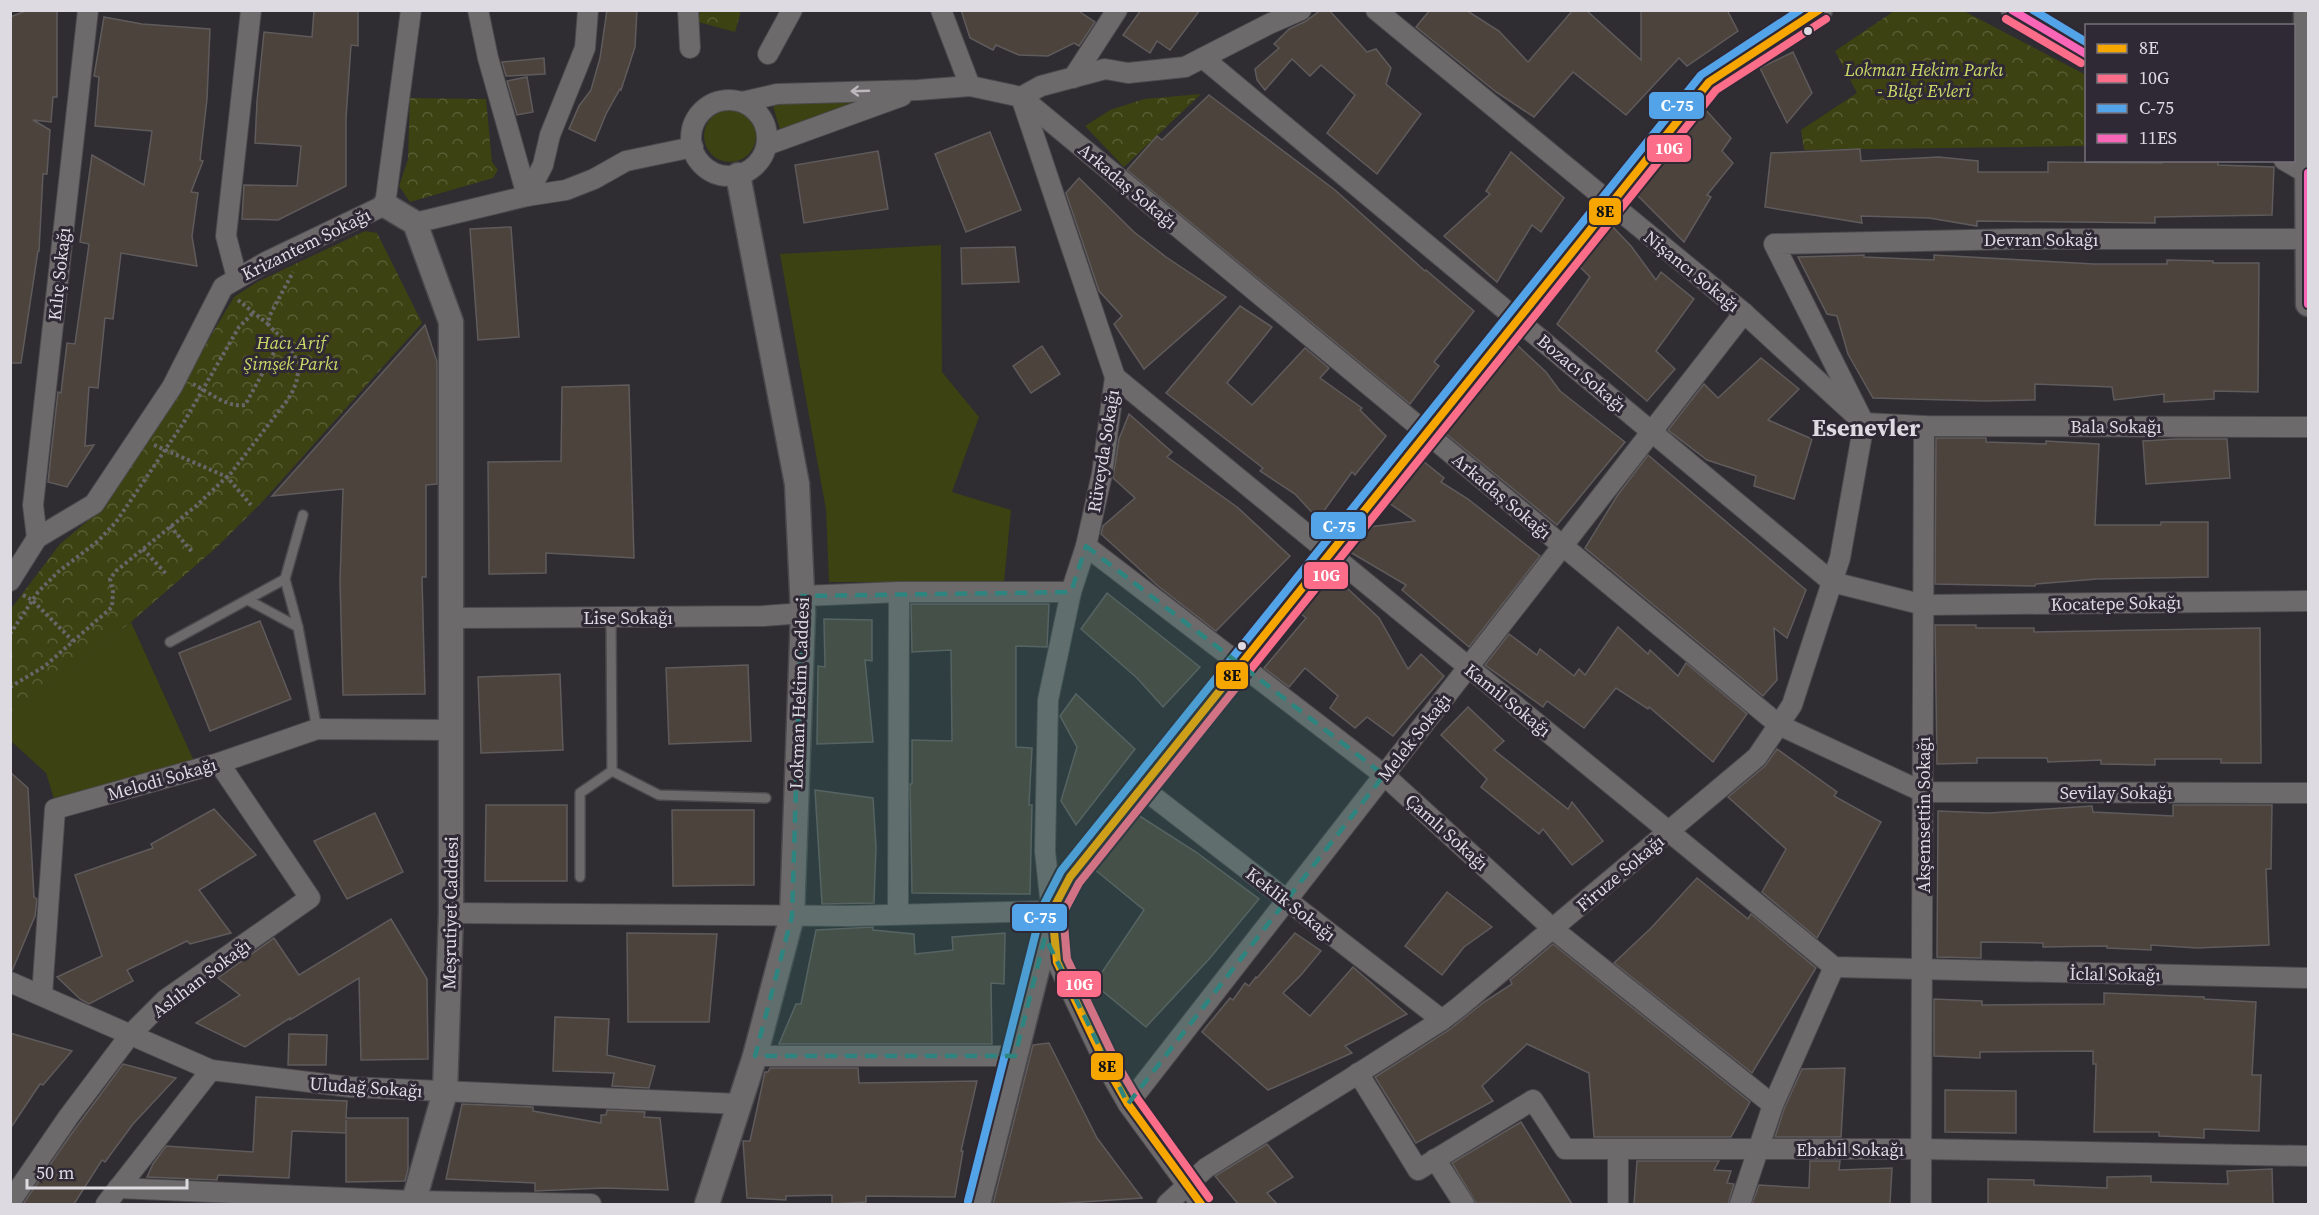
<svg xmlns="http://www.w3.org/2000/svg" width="2319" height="1215" viewBox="0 0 2319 1215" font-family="'Source Serif 4',serif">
  <defs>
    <pattern id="park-crowns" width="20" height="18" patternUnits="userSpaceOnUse" patternTransform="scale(1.5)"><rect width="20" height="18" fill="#3c4212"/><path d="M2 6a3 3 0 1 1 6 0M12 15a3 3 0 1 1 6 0" fill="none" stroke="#585d34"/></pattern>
  </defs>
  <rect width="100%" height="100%" fill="#2f2c32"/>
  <g fill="#3c4212">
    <path d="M867,99L780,130L773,106L786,102Z"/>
    <circle cx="730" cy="136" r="26"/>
    <path d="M941,245L942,372L979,417L952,492L1011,510L1004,582H829L826,510L780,254Z"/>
    <path d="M131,622L194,761L56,805L46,773L11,741L10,719Z"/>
  </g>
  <g fill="url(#park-crowns)">
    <path d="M700,11H741L735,32L698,22Z"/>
    <path d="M1894,11H1964L2086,75V146L1804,150L1801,130L1857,93L1835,51Z"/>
    <path d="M1201,94L1124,167L1085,126L1110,110L1144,99Z"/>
    <path d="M410,98L486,99L492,162L498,170L493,178L410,202L399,186L408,159Z"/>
    <path d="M365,231L377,233L422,323L263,501L217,547L131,622L11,719L10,610L60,544L103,508L165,412L234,297L257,282Z"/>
  </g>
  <g fill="#4c433c" stroke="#5f5b5c" stroke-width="1.5">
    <path d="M28,10H57V97H53L51,122L33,120L50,130L47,174H43L39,251H38L21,363H10V17Z"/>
    <path d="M314,10H358V46L351,45L346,118V186L278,220L242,219L244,185L297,186L301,146L255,143L257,101L264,32L312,37Z"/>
    <path d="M607,10H637L635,47L621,90L620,89L606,114L595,141L569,129L579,106L591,90L600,58Z"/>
    <path d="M961,10H1077L1095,22L1079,46L1074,43L1048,56L1019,55L996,45L993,50L970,38Z"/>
    <path d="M1141,10H1200L1170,50L1157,41L1150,53L1123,35Z"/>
    <path d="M1321,10H1329L1367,52L1376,49L1391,68L1386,84L1421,114L1377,174L1327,133L1355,95L1321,65L1310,76L1292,59L1265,90L1257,80L1255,69L1279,48L1274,44L1289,29L1306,21Z"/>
    <path d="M1430,10H1466L1499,31L1528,62L1573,10H1586L1641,60V10H1727L1738,31L1687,66L1679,58L1626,115L1573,72L1534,117L1496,92L1416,27Z"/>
    <path d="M104,17L142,24L210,29L207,99L200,160L203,161L191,192L198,193L192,236L197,266L121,253L113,319L105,318L98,388L89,387L85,446L94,445L67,487L48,482L58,392L61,393L67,343L75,344L89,244L80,242L92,155L144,185L152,131L95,126L99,77L94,76Z"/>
    <path d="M1793,52L1812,93L1787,123L1760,68Z"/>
    <path d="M544,58L545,74L506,76L502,62Z"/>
    <path d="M527,77L533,112L517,115L507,81Z"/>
    <path d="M1209,95L1335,190L1425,271L1426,270L1474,311L1434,362L1439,366L1410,404L1127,170L1157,136L1162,140Z"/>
    <path d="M1705,109L1731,138L1722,151L1733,163L1707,195L1711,197L1684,242L1637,195Z"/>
    <path d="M990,132L1021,210L966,232L935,154Z"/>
    <path d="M1860,149L1861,161L1939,157L1978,161V172H2048V162L2162,163V160H2218V165L2274,167L2272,215L2155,217V223L1977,221V226L1929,218L1861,216L1862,223L1765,207L1771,153Z"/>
    <path d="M878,151L888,209L804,223L795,165Z"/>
    <path d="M1511,152L1564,198L1541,232L1532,225L1497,282L1444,236L1490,194L1486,191Z"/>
    <path d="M1079,178L1134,232L1166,257L1226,297L1144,369L1114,324L1122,316L1099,291L1066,193Z"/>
    <path d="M1612,226L1631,246L1656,280L1661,272L1694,299L1656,351L1675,369L1647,401L1557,324L1590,277L1579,266Z"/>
    <path d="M511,227L519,337L478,340L470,229Z"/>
    <path d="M1015,247L1019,282L962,284L961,248Z"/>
    <path d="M1864,255V257L1934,260V255L2094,264H2167V260L2213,261V263H2259L2258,392L2214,391V399L2164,402V394L2114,400L2112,387L2035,384V400L1985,401L1873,398L1848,354L1837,316L1827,314L1798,257Z"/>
    <path d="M1240,306L1272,327L1227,383L1252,405L1305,348L1329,368L1320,378L1362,408L1360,410L1386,436L1355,475L1352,472L1318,519L1295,494L1260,471L1263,468L1166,393Z"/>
    <path d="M425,325L437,362V484L426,485V577H422L425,694L343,695L340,581L343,489L272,496Z"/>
    <path d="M1516,344L1546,372L1560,391L1625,442L1557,525L1445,433Z"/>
    <path d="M1042,346L1060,374L1031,393L1013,366Z"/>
    <path d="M1761,358L1799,389L1768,420L1812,439L1794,499L1754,486L1756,476L1707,460L1668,430L1704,384L1718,398Z"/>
    <path d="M629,385L634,558L546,553V573L489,574L488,462L561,461L562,387Z"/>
    <path d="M1129,414L1172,452L1167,457L1237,507L1290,556L1216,631L1158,586L1101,534L1103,526L1135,498L1113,478L1119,439Z"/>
    <path d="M1936,438H1986V442L2046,444V441L2099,444L2095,525H2161V522H2208V577L2097,579L2036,584L2035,586L1935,584Z"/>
    <path d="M2176,439H2227L2230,478L2146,484L2143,441Z"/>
    <path d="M1648,455L1806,590L1787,638L1774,628L1777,680L1763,696L1585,548L1617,496Z"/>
    <path d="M1423,461L1444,478L1441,482L1468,499L1540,556L1469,647L1402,590L1406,585L1350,552L1369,527L1415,521L1389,503Z"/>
    <path d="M1332,574L1379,618L1408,669L1421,654L1444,676L1393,736L1367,717L1355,728L1330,708L1338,696L1305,668L1289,687L1264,668L1306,618L1300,613Z"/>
    <path d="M1107,593L1200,667L1163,707L1137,678L1081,629Z"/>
    <path d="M911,604H1049L1047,647L1016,646V747L1032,748L1029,805H1032L1030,894L912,893L910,784H912V740L952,741L951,650L912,652Z"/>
    <path d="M824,619L872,620V661L865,660L873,742L817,744L818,666L825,667Z"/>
    <path d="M260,621L291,699L210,731L179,653Z"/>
    <path d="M1935,625H1976V628H2034V632L2260,628L2261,763H2221V759H2155V765L2101,764V760L2048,762L2047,758H1977V763L1937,764Z"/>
    <path d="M1618,627L1648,654L1650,650L1678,676L1686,663L1747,714L1713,762L1649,707L1648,709L1616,688L1584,728L1547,701L1543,707L1485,665L1509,634L1537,655L1540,649L1574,676L1579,669L1585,675Z"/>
    <path d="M748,665L751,741L669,744L666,668Z"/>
    <path d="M560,674L563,750L481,753L478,677Z"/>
    <path d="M1076,694L1135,749L1076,825L1061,801L1077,747L1060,716Z"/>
    <path d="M1468,707L1504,741L1494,750L1568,809L1572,802L1603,841L1572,865L1543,829L1539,834L1481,787L1487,779L1441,735Z"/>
    <path d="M1777,749L1837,792L1834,796L1881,822L1817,938L1762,892L1786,849L1728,797L1765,766Z"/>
    <path d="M10,772L28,788L34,897L37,899L35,916L12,971L10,970Z"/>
    <path d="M815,790L873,798L876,847L874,903L822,904Z"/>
    <path d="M486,805H567V881H485Z"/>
    <path d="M2173,805H2272L2271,869H2266L2269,945L2197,948L2151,945V950L2107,948V946L2043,947V943L1981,942V958L1937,957L1938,811L1989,813L2092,806L2093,812L2173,816Z"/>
    <path d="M214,809L256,855L199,890L231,933L190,944L187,941L127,970L133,981L89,1004L80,999L57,977L102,956L75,875L153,848L151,844Z"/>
    <path d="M672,810H754V885L673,886Z"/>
    <path d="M375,813L403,872L347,899L314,841Z"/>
    <path d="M1138,815L1196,852L1259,899L1210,958L1146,1027L1094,984L1144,910L1094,869Z"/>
    <path d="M1697,878L1748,919L1751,914L1816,968L1752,1073L1614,963L1651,928Z"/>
    <path d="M1447,892L1492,927L1464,947L1442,975L1405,946Z"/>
    <path d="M391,919L427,979L428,1059L361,1060L359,978L290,1020V1018L245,1047L196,1023L240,995L218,978L274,938L299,975Z"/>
    <path d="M873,927V930L914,934L915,954L953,950L952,937L1005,933L1004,984L991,983L992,1044H779L796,1004H801L816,930Z"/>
    <path d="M627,933L717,934L709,1022H628Z"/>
    <path d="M1295,933L1321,951L1301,975L1283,993L1310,1016L1353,967L1407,1014L1345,1046L1352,1053L1268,1090L1202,1032L1230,998L1233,1000L1245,983L1249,986L1256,977L1257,978Z"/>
    <path d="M1553,944L1750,1102L1731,1137H1594L1589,1073L1527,1044L1482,1086L1493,1101L1416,1143L1375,1077L1449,1030L1484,1002L1512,984L1510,980Z"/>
    <path d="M2104,993L2204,997V999L2256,1002L2252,1075H2261L2259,1131L2204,1129V1138L2159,1136V1132H2094L2096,1064H2093V1051L1980,1052V1058L1934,1056V999L1982,1001V1005L2104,1004Z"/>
    <path d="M555,1017L609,1019L607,1055L655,1066L649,1088L612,1086L614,1073L553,1071Z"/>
    <path d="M10,1033L72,1051L43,1085L40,1084L10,1129Z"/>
    <path d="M289,1034L327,1035L326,1065H288Z"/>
    <path d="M1049,1043L1097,1138L1142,1198L1052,1204H993L1033,1045Z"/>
    <path d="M123,1064L176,1078L133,1124L105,1162L102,1160L74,1204H23L72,1133Z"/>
    <path d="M770,1068H858L859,1083L977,1081L961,1151H963L955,1197L866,1196V1202L832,1204V1195L786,1196V1200L747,1198L743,1141H750L765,1072H768Z"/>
    <path d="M1845,1068L1841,1137H1775L1784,1109L1802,1069Z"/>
    <path d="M1945,1090L2016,1091V1133L1945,1132Z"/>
    <path d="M256,1097L347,1101L346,1118H408V1169L405,1181L346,1182V1120V1133L292,1131L289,1178L218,1175L217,1180L147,1177L153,1164L166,1146L253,1152Z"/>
    <path d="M462,1104L533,1107V1111L601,1123V1115H606L607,1110L645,1112L644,1117L660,1118L668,1190L603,1188L535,1191V1183L446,1179Z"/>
    <path d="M1521,1122L1572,1204L1476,1203L1452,1163Z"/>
    <path d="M1267,1144L1293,1177L1267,1193L1277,1204H1238L1215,1176Z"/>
    <path d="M1637,1161H1719L1714,1170L1731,1171L1727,1183L1734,1184L1728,1204H1634Z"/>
    <path d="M1810,1161H1840L1839,1170L1892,1168L1890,1204H1752L1759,1185L1809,1188Z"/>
    <path d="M2272,1169L2273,1204H1988V1179L2034,1180V1185L2107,1188V1177L2151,1176V1182L2228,1184L2227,1171Z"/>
  </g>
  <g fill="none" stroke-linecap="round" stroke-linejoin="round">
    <defs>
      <g id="service">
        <path d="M285,579L298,627L317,729"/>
        <path d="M248,600L298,627"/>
        <path d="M611,617L612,771"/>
        <path d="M170,642L285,579L303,515"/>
        <path d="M612,771L659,795L766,798"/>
        <path d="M580,877V793L612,771"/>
      </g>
      <g id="minor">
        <path d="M478,10L488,58L527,196"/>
        <path d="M688,10L690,48"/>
        <path d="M941,10L970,86"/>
        <path d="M1301,10L1269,24L1185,67L1128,73L1105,69L1041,86L1021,97L1779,725L1923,792L2308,793"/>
        <path d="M1376,10L1744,313L1855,415"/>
        <path d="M2011,10L2086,54"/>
        <path d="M768,54L792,10"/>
        <path d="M1203,58L1832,582L1924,605L2308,601"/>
        <path d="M1073,78L1117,10"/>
        <circle cx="729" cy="138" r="38"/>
        <path d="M742,102L777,94L918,90L970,86L1021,97L1115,377L1102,474L1086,546L1071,592L1048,700L1045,851L1057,962L1108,1069L1128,1104L1201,1204"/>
        <path d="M767,145L902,96"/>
        <path d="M2284,160L2308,174"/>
        <path d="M527,196L543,165L550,135L585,48L588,10"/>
        <path d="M415,223L527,196L566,190L594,179L626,161L693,147"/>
        <path d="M237,278L226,236L251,10"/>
        <path d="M1115,377L1834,967L2308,978"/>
        <path d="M1864,423L1924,426L2308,427"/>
        <path d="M37,538L33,505L88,10"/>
        <path d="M1086,546L1384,775L1553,929L1773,1105"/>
        <path d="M10,581L37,538L94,504L172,387L223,287L266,262L385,205L411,10"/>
        <path d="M802,596L899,592H1071"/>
        <path d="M452,618L763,616L803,613"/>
        <path d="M1141,787L1442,1020"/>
        <path d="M451,913L847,916L1052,911"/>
        <path d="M898,914L899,592"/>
        <path d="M10,982L211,1070L350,1087L740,1104"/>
        <path d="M42,995L55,809L219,763L317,729L452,730"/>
        <path d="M755,1056H1015"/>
        <path d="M1358,1073L1418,1170L1533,1100L1565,1149H1922L2308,1156"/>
        <path d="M1128,1104L1744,313"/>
        <path d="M1618,1150V1204"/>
        <path d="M1435,1159L1464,1204"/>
        <path d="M118,1188L414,1201L591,1204"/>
        <path d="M10,1202L69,1116L130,1035L165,1000L310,898L219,763"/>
        <path d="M106,1204L211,1070"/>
        <path d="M1167,1204L1206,1168L1348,1080L1442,1020L1459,1007L1757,757L1792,705L1832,582L1840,558L1864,423L1774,244L2017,239H2308"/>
        <path d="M1740,1204L1773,1105L1834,967"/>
        <path d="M1921,1204L1924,426"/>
      </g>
      <g id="tertiary">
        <path d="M2306,10L2308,304"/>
        <path d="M385,205L415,223L451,322V913L445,1092L413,1204"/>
        <path d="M707,1204L755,1056L792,916L803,613L797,484L738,175"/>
        <path d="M978,1204L1052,911L1070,877L1709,82L1820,10"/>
      </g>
    </defs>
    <use href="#service" stroke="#4b494d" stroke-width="12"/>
    <use href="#minor" stroke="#4b494d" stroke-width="22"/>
    <use href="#tertiary" stroke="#4b494d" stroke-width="27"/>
    <g stroke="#696669" stroke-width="4" stroke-dasharray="3 3" stroke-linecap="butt">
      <path d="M238,300L268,324"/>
      <path d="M193,384C209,392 227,408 245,405L282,338"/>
      <path d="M154,445L227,477L251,505"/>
      <path d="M170,526L193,553"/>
      <path d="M143,549L167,575"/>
      <path d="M23,595L32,600L73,641"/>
      <path d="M10,634L38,592L58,572L98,541L116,522L184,422L239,327L253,313"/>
      <path d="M10,687L45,666L112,607L113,592L110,579L116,571L196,506L231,473L286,402C301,380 303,363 285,341C280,335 273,331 268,324L270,315L293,272"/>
    </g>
    <use href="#service" stroke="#6d6a6b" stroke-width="9"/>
    <use href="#minor" stroke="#6d6a6b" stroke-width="20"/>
    <use href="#tertiary" stroke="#6d6a6b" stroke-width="24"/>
    <defs>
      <g id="bus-1">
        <path d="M1052,911L1070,877L1709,82L1819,10"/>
        <path d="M1052,911L1057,962L1108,1069L1128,1104L1201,1204"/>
      </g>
      <g id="bus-2">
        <path d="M2006,19L2081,63"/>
        <path d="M1209,1198L1137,1098L1117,1064L1067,959L1063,913L1079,883L1716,90L1826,19"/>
      </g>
      <g id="bus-3">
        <path d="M2033,10L2086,42"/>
        <path d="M968,1201L1042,908L1061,871L1701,75L1800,10"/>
      </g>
      <g id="bus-4">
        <path d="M2012,10L2086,54"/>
        <path d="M2308,173V304"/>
      </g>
    </defs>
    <use href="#bus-1" stroke="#2f2935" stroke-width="12"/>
    <use href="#bus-2" stroke="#2f2935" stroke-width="12"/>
    <use href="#bus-3" stroke="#2f2935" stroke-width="12"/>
    <use href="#bus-4" stroke="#2f2935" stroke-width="12"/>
    <use href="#bus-1" stroke="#f7a600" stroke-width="8"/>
    <use href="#bus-2" stroke="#fb6d88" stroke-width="8"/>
    <use href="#bus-3" stroke="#53a3e8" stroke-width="8"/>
    <use href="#bus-4" stroke="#fa66b7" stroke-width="8"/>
  </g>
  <defs><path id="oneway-shaft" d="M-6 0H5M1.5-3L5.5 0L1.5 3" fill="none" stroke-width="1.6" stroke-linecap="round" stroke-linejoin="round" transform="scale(1.5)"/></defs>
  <use stroke="#bcb8be" href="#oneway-shaft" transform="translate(860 91) rotate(178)"/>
  <path fill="#2e857f" fill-opacity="0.2" stroke="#2e857f" stroke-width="4.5" stroke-dasharray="12 8" stroke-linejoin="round" d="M1086,546L1384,775L1128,1104L1045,937L1015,1056H755L792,916L802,596L1071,592Z"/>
  <g fill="#dedae2" stroke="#2f2935" stroke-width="2">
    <circle cx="1808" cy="31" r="5"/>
    <circle cx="1242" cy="646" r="5"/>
  </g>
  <g text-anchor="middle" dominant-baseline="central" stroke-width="6" stroke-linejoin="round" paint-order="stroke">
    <g font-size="18" font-style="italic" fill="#c8da68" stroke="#2f2935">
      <text x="1924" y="69">Lokman Hekim Parkı<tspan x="1924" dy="21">- Bilgi Evleri</tspan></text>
      <text x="291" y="342">Hacı Arif<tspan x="291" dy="21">Şimşek Parkı</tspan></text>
    </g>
    <g font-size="18" fill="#dedae2" stroke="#2f2935">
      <text transform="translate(1128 186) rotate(40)">Arkadaş Sokağı</text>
      <text x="2041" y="239">Devran Sokağı</text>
      <text transform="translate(306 244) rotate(-26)">Krizantem Sokağı</text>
      <text transform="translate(1692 271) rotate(39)">Nişancı Sokağı</text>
      <text transform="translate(59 274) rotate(-84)">Kılıç Sokağı</text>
      <text transform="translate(1582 373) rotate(40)">Bozacı Sokağı</text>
      <text x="2116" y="426">Bala Sokağı</text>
      <text transform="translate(1103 451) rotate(-81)">Rüveyda Sokağı</text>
      <text transform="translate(1502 496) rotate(40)">Arkadaş Sokağı</text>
      <text transform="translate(2116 603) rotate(-1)">Kocatepe Sokağı</text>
      <text x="628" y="617">Lise Sokağı</text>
      <text transform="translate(799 693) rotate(-88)">Lokman Hekim Caddesi</text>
      <text transform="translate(1508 700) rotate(39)">Kamil Sokağı</text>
      <text transform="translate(1414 737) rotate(-52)">Melek Sokağı</text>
      <text transform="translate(162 779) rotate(-16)">Melodi Sokağı</text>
      <text x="2116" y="792">Sevilay Sokağı</text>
      <text transform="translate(1923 815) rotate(-90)">Akşemsettin Sokağı</text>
      <text transform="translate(1447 832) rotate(42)">Çamlı Sokağı</text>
      <text transform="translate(1620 873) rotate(-40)">Firuze Sokağı</text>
      <text transform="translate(1291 904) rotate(38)">Keklik Sokağı</text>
      <text transform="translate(450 913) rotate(-89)">Meşrutiyet Caddesi</text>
      <text transform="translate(2115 974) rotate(1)">İclal Sokağı</text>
      <text transform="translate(201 978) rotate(-37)">Aslıhan Sokağı</text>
      <text transform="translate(366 1087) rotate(4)">Uludağ Sokağı</text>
      <text x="1850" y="1149">Ebabil Sokağı</text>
    </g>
    <g font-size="24" font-weight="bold" fill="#dedae2" stroke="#2f2935">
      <text x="1866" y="427">Esenevler</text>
    </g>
  </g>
  <g stroke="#2f2935" stroke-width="2">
    <rect x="1648" y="91" width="57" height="29" rx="6" fill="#53a3e8"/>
    <rect x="1646" y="134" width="46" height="29" rx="6" fill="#fb6d88"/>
    <rect x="1588" y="197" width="34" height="29" rx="6" fill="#f7a600"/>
    <rect x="1310" y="511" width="57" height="29" rx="6" fill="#53a3e8"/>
    <rect x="1303" y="561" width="46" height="29" rx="6" fill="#fb6d88"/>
    <rect x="1215" y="661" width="34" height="29" rx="6" fill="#f7a600"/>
    <rect x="1011" y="903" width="57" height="29" rx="6" fill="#53a3e8"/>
    <rect x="1056" y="970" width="46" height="28" rx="6" fill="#fb6d88"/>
    <rect x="1090" y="1052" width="34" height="29" rx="6" fill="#f7a600"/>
  </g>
  <g font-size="16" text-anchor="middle" font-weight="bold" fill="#fff">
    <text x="1677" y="111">C-75</text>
    <text x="1669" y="154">10G</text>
    <text x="1339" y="532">C-75</text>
    <text x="1326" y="581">10G</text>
    <text x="1040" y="923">C-75</text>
    <text x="1079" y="990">10G</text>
  </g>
  <g font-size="16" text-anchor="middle" font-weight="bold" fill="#111">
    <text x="1605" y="217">8E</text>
    <text x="1232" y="681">8E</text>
    <text x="1107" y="1072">8E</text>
  </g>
  <rect width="2319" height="1215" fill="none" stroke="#dedae2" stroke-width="24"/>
  <rect x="2085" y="24" width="210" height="138" fill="#2f2935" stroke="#75707a" stroke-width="1.5"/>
  <rect x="2097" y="44" width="30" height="9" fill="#f7a600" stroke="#75707a" stroke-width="1.5"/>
  <text x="2139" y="54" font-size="18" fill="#dedae2">8E</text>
  <rect x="2097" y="74" width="30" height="9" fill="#fb6d88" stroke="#75707a" stroke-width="1.5"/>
  <text x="2139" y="84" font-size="18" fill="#dedae2">10G</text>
  <rect x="2097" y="104" width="30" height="9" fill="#53a3e8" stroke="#75707a" stroke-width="1.5"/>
  <text x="2139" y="114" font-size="18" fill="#dedae2">C-75</text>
  <rect x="2097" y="134" width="30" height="9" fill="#fa66b7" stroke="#75707a" stroke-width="1.5"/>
  <text x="2139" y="144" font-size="18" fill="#dedae2">11ES</text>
  <path d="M27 1179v9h160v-9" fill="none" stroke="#dedae2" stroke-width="3"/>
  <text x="36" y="1179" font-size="18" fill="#dedae2" stroke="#2f2935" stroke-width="4.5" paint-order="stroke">50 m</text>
</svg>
